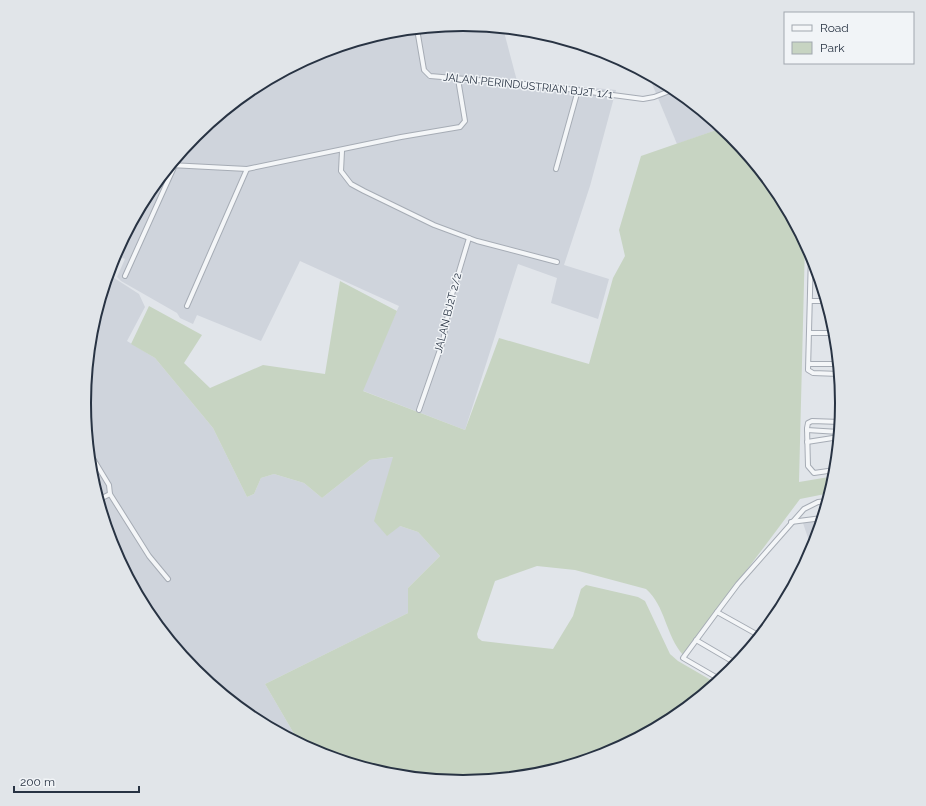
<svg xmlns="http://www.w3.org/2000/svg" width="926" height="806" viewBox="0 0 926 806" font-family="Raleway,sans-serif">
  <rect width="100%" height="100%" fill="#e1e5ea"/>
  <g fill="#cfd4dc">
    <path d="M463,24L503,28L517,81L616,90L590,186L564,265L609,279L598,319L551,303L557,278L518,264L465,430L361,390L399,306L300,261L261,341L197,315L193,324L180,318L177,313L121,281L117,277L125,259L115,254L148,192L195,135L253,88L318,53L389,31Z"/>
    <path d="M648,74L674,88L722,128L677,144Z"/>
    <path d="M108,274L139,294L145,307L127,341L155,358L213,428L247,497L254,494L261,478L274,474L304,483L322,498L370,460L394,457L400,526L418,532L440,556L408,588V613L265,684L300,744L252,718L195,671L148,613L113,548L91,477L84,403L91,329Z"/>
    <path d="M823,516L813,548L812,550L802,520Z"/>
  </g>
  <path fill="#c7d4c2" d="M722,128L731,135L778,193L805,243L799,482L835,476L830,493L800,499L683,655C666,636 665,605 646,589L575,570L537,566L495,581L477,634L478,638L482,641L553,649L573,616L581,589L586,585L638,597L645,601L670,654L678,661L716,683L673,718L608,753L537,775L463,782L389,775L318,753L300,744L265,684L408,613V588L440,556L418,532L400,526L387,536L374,521L393,457L370,460L322,498L304,483L274,474L261,478L254,494L247,497L213,428L155,358L131,344L149,306L202,335L184,363L210,388L263,365L325,374L340,281L397,311L363,391L465,430L499,338L589,364L613,278L625,256L619,230L641,156Z"/>
  <g fill="none" stroke-linecap="round" stroke-linejoin="round">
    <defs>
      <g id="minor">
        <path d="M417,29L424,70L430,76L537,85L643,99L654,97L675,89"/>
        <path d="M342,151L341,171L351,184L364,191L434,225L477,241L557,262"/>
        <path d="M170,165L247,169L401,137L460,127L465,121L458,79"/>
        <path d="M556,169L578,90"/>
        <path d="M811,254L808,370L813,373L839,374"/>
        <path d="M811,270H817"/>
        <path d="M125,276L175,165"/>
        <path d="M810,301H826"/>
        <path d="M187,306L247,169"/>
        <path d="M809,333H835"/>
        <path d="M809,364H838"/>
        <path d="M419,410L443,341L451,298L469,238"/>
        <path d="M807,430L839,432"/>
        <path d="M807,442L839,437"/>
        <path d="M89,452L109,485L110,494L149,556L168,579"/>
        <path d="M835,470L814,473L808,466L807,428L808,423L812,421L840,422"/>
        <path d="M98,500L110,494"/>
        <path d="M791,522L822,518"/>
        <path d="M717,612L738,584L804,509L818,502L827,501"/>
        <path d="M696,640L737,664"/>
        <path d="M721,680L683,658L717,612L760,636"/>
      </g>
    </defs>
    <use href="#minor" stroke="#a6acb5" stroke-width="6"/>
    <use href="#minor" stroke="#f4f6f8" stroke-width="4"/>
  </g>
  <g text-anchor="middle" dominant-baseline="central" stroke-width="3" stroke-linejoin="round" paint-order="stroke">
    <g font-size="11" fill="#283343" stroke="#f1f4f7">
      <text transform="translate(528 86) rotate(6)">JALAN PERINDUSTRIAN BJ2T 1/1</text>
      <text transform="translate(448 313) rotate(-76)">JALAN BJ2T 2/2</text>
    </g>
  </g>
  <path d="M0 0H926V806H0ZM91 403a372 372 0 1 1 744 0a372 372 0 1 1-744 0Z" fill="#e1e5e9" fill-rule="evenodd"/>
  <path fill="none" stroke="#283343" stroke-width="2" d="M91 403a372 372 0 1 1 744 0a372 372 0 1 1-744 0Z"/>
  <rect x="784" y="12" width="130" height="52" fill="#f1f4f7" stroke="#a1a7af"/>
  <rect x="792" y="25" width="20" height="6" fill="#f4f6f8" stroke="#a1a7af"/>
  <text x="820" y="32" font-size="12" fill="#283343">Road</text>
  <rect x="792" y="42" width="20" height="12" fill="#c7d4c2" stroke="#a1a7af"/>
  <text x="820" y="52" font-size="12" fill="#283343">Park</text>
  <path d="M14 786v6h125v-6" fill="none" stroke="#283343" stroke-width="2"/>
  <text x="20" y="786" font-size="12" fill="#283343" stroke="#f1f4f7" stroke-width="3" paint-order="stroke">200 m</text>
</svg>
